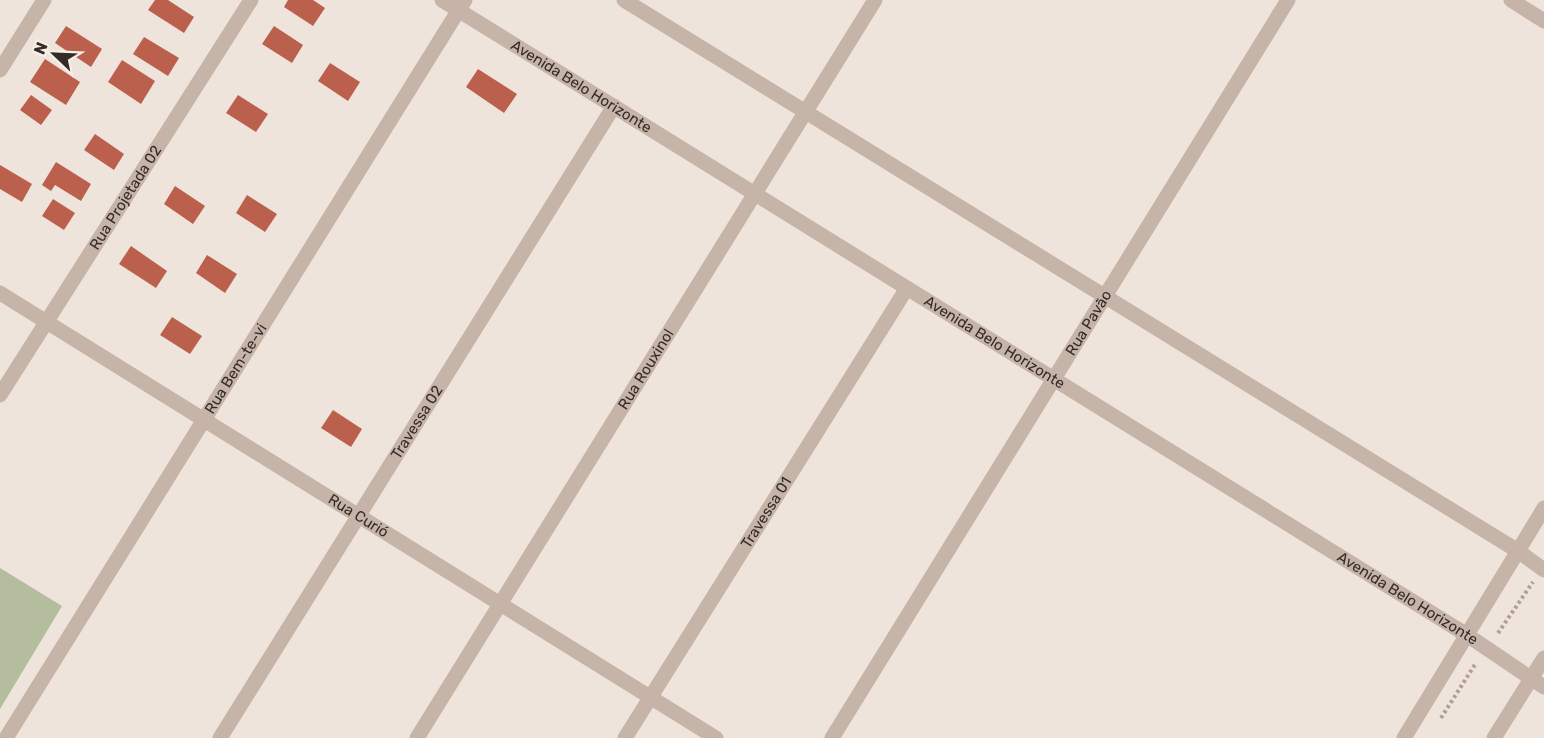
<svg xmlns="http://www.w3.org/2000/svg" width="1544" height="738" viewBox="0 0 1544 738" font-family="Rubik,sans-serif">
  <rect width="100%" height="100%" fill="#efe4db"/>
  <path fill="#b4bd9d" d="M0,568L62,606L0,709Z"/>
  <g fill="#bb604d">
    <path d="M155,0H168L194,17L184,33L148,10Z"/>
    <path d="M288,0H313L325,8L313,26L284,7Z"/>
    <path d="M66,26L102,49L91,67L55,43Z"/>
    <path d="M274,26L303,45L292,63L262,44Z"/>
    <path d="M144,37L179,58L168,76L133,54Z"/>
    <path d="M45,59L80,82L66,105L30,82Z"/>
    <path d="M122,60L155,81L141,104L108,82Z"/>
    <path d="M330,63L360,82L348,101L318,81Z"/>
    <path d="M478,69L517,94L504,113L466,87Z"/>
    <path d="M31,95L52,110L41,125L20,110Z"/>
    <path d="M238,95L268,114L256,132L226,113Z"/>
    <path d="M95,134L124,154L114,170L84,150Z"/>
    <path d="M56,162L91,184L81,201L55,185L51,191L42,185Z"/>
    <path d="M0,165L32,184L22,202L0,189Z"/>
    <path d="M175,186L205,206L193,224L164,204Z"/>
    <path d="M247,195L277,214L265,232L236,213Z"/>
    <path d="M53,199L75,213L64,230L42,216Z"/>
    <path d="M131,246L167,271L156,288L119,264Z"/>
    <path d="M207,255L237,274L225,293L196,273Z"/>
    <path d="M172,317L202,336L190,354L160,335Z"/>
    <path d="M333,410L362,429L351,447L321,428Z"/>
  </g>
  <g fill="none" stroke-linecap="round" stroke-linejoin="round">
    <g stroke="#b29e93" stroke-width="4" stroke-dasharray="3 3" stroke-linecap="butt">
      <path d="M1498,633L1533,582"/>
      <path d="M1441,718L1476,663"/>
    </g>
    <g stroke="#c6b4a8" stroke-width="15">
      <path d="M1511,0L1544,21"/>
      <path d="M0,70L44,0"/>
      <path id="s1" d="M0,293L716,738"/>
      <path id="s2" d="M0,395L251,0"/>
      <path d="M1518,551L1544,508"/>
      <path id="s3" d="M6,738L465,0"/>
      <path id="s4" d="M220,738L614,106"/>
      <path id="s5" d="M417,738L875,0"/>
      <path id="s6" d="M625,738L907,288"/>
      <path id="s7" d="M832,738L1288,0"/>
    </g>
    <g stroke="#c6b4a8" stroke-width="15">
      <path id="s8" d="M442,0L1467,635L1544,687"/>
      <path d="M624,0L1518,551L1544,570"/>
      <path d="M1404,738L1518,551"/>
      <path d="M1494,738L1544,658"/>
    </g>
  </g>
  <g text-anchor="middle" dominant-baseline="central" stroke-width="5" stroke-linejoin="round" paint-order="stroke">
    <g font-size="15" fill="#342b28" stroke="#f7efe7">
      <text stroke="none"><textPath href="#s8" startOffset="164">Avenida Belo Horizonte</textPath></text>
      <text stroke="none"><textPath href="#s2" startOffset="234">Rua Projetada 02</textPath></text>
      <text stroke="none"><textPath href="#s7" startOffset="488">Rua Pavão</textPath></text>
      <text stroke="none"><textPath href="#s8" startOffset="650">Avenida Belo Horizonte</textPath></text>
      <text stroke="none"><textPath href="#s3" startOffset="435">Rua Bem-te-vi</textPath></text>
      <text stroke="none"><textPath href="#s5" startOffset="434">Rua Rouxinol</textPath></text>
      <text stroke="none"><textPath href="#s4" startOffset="372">Travessa 02</textPath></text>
      <text stroke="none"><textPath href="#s6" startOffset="266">Travessa 01</textPath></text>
      <text stroke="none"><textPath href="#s1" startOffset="422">Rua Curió</textPath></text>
      <text stroke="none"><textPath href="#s8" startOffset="1136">Avenida Belo Horizonte</textPath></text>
    </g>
  </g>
  <g transform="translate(54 54) rotate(293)" stroke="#f7efe7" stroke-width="4.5" paint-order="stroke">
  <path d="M0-4.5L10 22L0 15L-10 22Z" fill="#342b28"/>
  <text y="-9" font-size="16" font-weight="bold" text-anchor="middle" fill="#342b28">N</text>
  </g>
</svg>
